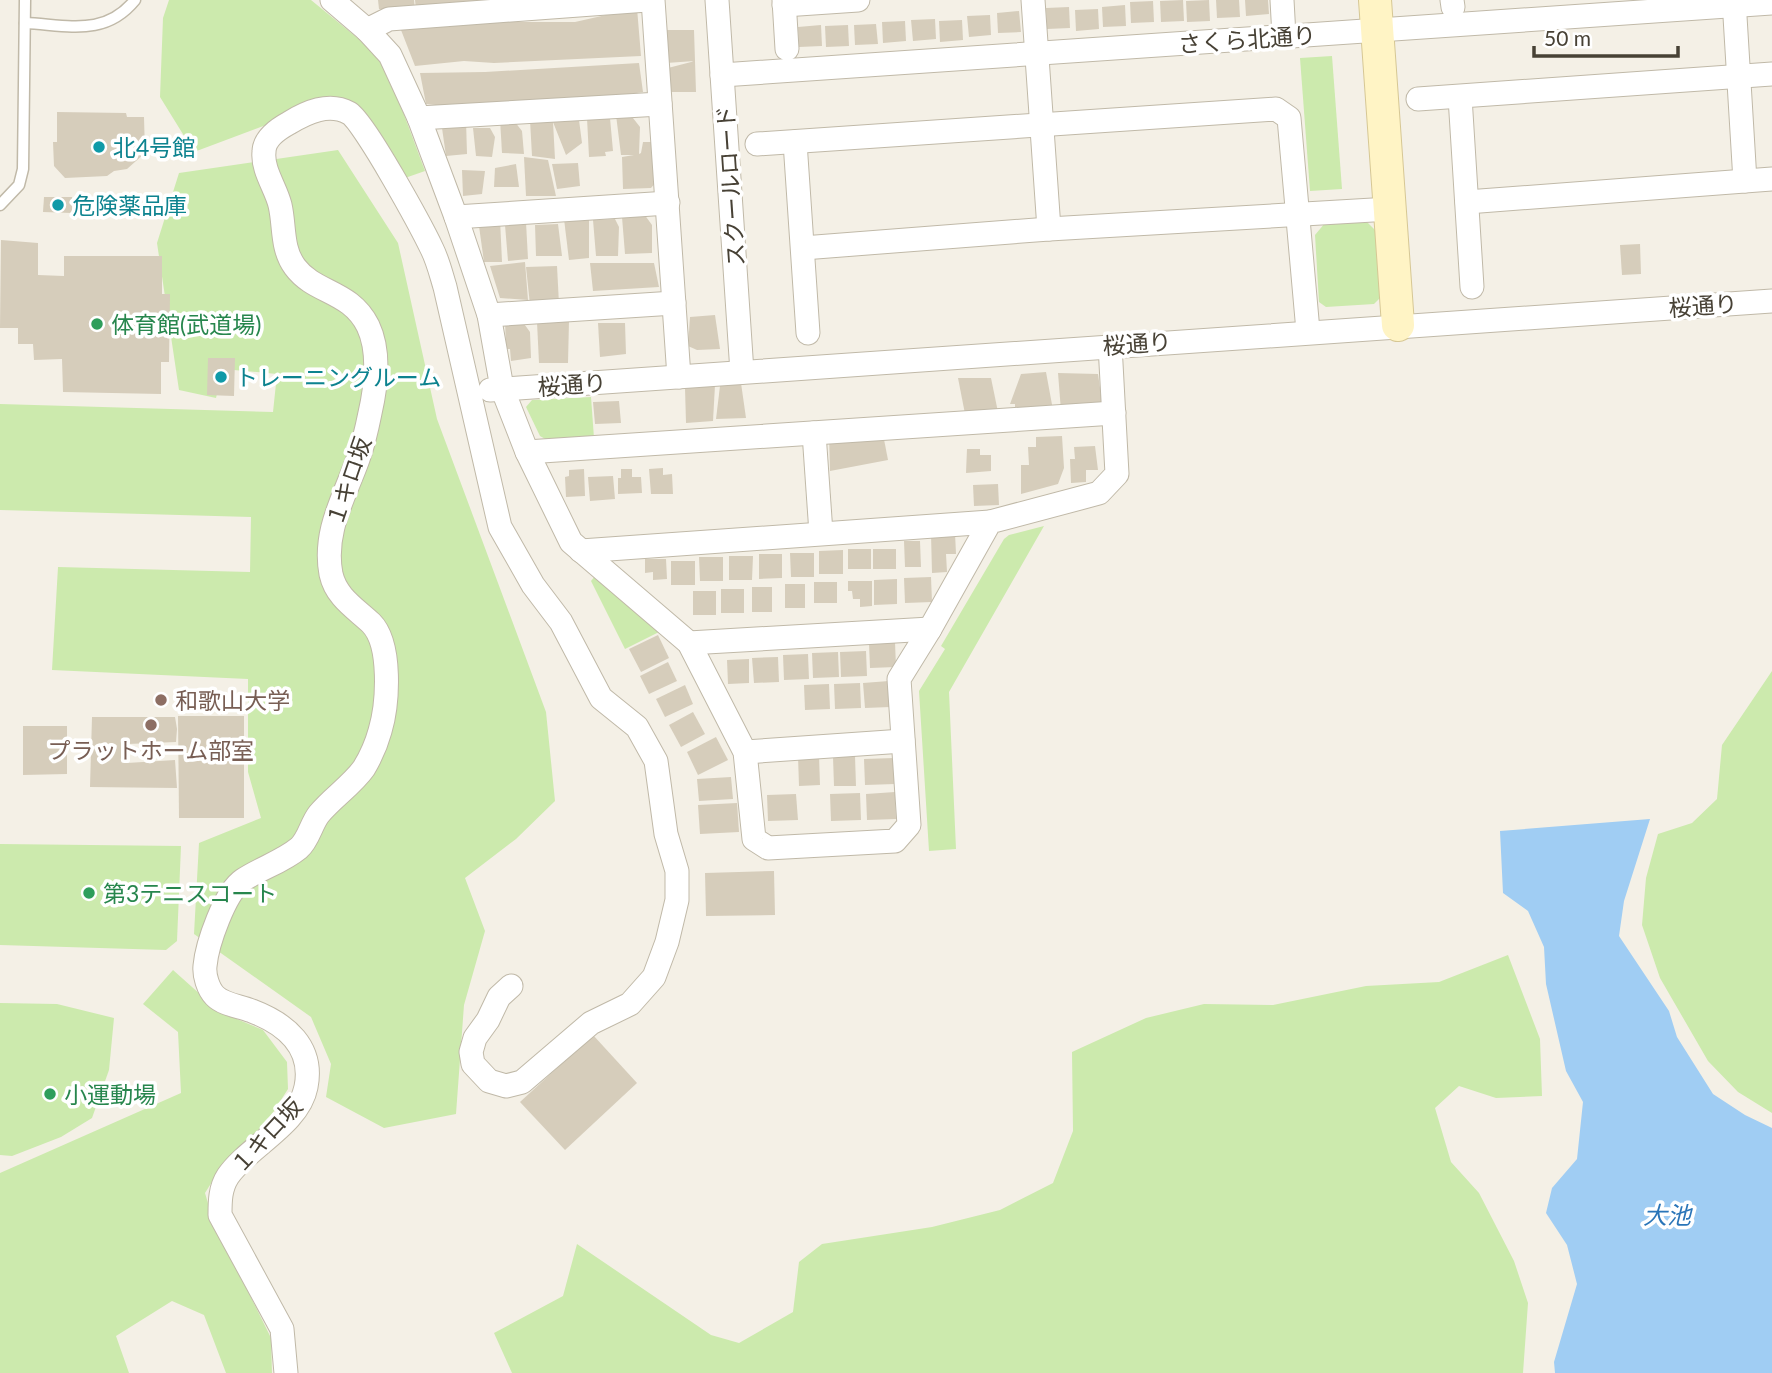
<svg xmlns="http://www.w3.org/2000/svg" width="1772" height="1373" viewBox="0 0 1772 1373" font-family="Lato,'Noto Sans JP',sans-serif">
  <rect width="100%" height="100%" fill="#f4f0e6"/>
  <g fill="#cceaad">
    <path d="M169,0H311L366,45L386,66L425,171L405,178L360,112L341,97L194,152L160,97L163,18Z"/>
    <path d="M1332,56L1342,189L1310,191L1300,58Z"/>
    <path d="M338,150L398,243L437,419L546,712L555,801L516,839L465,878L485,931L464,1005L456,1114L384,1128L326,1097L331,1064L311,1017L194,934L199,843L261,818L248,772V679L52,670L58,567L250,572L251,517L0,510V404L273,412L277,374L223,369L216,398L179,390L157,243L179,173Z"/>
    <path d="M1366,221L1376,231L1380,298L1374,304L1326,307L1319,302L1315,235L1325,223Z"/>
    <path d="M591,397L594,438L547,440L540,436L526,407L532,400Z"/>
    <path d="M1044,526L949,692L956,849L929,851L919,691L945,649L941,646L1004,539L1009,535Z"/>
    <path d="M596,575L661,631L625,649L591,581Z"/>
    <path d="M1772,671V1113L1738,1092L1708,1061L1660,978L1642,925L1646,878L1658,834L1692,823L1717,799L1722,745Z"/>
    <path d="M0,844L181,846L177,941L166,950L0,945Z"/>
    <path d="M1508,955L1540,1039L1542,1096L1496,1098L1459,1086L1435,1108L1451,1162L1479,1193L1514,1261L1528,1303L1523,1373H512L494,1333L563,1296L577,1244L711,1335L739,1343L793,1312L799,1262L822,1244L932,1227L1000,1210L1053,1183L1073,1131L1072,1052L1146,1018L1204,1004L1273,1005L1366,986L1439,982Z"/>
    <path d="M173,970L220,1012L263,1030L287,1062L288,1089L267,1122L225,1161L205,1193L213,1220L271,1338L272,1373H226L204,1315L172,1301L116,1336L129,1373H0V1173L181,1093L178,1032L143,1004Z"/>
    <path d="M0,1003L57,1004L114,1018L109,1070L92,1118L61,1137L12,1156L0,1155Z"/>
  </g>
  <path fill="#a0cdf3" d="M1650,819L1624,901L1619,936L1669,1011L1677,1037L1713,1094L1745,1115L1772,1128V1373H1555L1554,1362L1577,1284L1567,1245L1546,1213L1552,1188L1577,1159L1583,1102L1566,1071L1546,984L1544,947L1528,911L1503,893L1500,831Z"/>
  <g fill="#d6cdbb">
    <path d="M378,0H414L415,9H379Z"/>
    <path d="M415,0H487V2L445,3L446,7L416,9Z"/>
    <path d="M1183,0L1184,21L1161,22L1160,1Z"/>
    <path d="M1209,0L1210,21L1187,22L1186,1Z"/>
    <path d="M1216,0H1239L1240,17L1217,18Z"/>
    <path d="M1245,0H1268L1269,14L1246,16Z"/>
    <path d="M1153,1L1154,22L1131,23L1130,2Z"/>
    <path d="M1125,5L1126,26L1103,27L1102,7Z"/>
    <path d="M1069,7L1070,28L1047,29L1046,8Z"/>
    <path d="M637,8L641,56L494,63L464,61L415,66L401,30L458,22H575Z"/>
    <path d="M1098,9L1099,29L1076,31L1075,10Z"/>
    <path d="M1019,11L1021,32L998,33L997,13Z"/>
    <path d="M990,15L991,35L969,37L967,16Z"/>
    <path d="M935,19L936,39L913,41L911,20Z"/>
    <path d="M962,20L963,40L940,42L939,21Z"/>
    <path d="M905,21L906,41L883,43L882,22Z"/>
    <path d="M876,24L878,44L855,45L854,25Z"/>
    <path d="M821,25L822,46L799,47L798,27Z"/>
    <path d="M848,25L849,46L826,47L825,26Z"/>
    <path d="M665,30H694L696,92H671L668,68L695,61L666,63Z"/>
    <path d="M639,63L643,92L604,98L516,104L486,103L455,107L426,104L420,73L485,72Z"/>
    <path d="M57,112L126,113L127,117H144L145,153L127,169L114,171L107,176L65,178L54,166L53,142H57Z"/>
    <path d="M629,113L640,127L639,154L641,153L643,142H657L661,176L651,188L623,189L622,157L634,155H621L616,115Z"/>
    <path d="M511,117L522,131L524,154L502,153L500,119Z"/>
    <path d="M587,118H610L613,151L605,152L606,156L589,157Z"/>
    <path d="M466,120L467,154L446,156L441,121Z"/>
    <path d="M530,120L553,122L579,120L582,143L566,155L553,122L555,159L532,156Z"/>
    <path d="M473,128H490L495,137L492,157L476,156Z"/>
    <path d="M524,157L548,160L556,196H526Z"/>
    <path d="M578,163L580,186L557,189L552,164Z"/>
    <path d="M516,164L519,187H494L495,168Z"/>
    <path d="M462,170L485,171L482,194L463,196Z"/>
    <path d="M44,197H72V213L43,212Z"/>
    <path d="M644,214L652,225V253L625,254L622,217Z"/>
    <path d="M589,215V258L569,260L564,219Z"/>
    <path d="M478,219H500L502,262H484Z"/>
    <path d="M615,219L619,227L618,256H596L593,220Z"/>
    <path d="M526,222L528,259L508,261L505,225Z"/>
    <path d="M558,224L562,256H536L535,225Z"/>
    <path d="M1,240L38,243V275L64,276V256H162V294H170L169,362H161V394L63,392L62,359L34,360L33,344H18V328H0Z"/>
    <path d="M1640,244L1641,274L1622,275L1620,245Z"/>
    <path d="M525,262L528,300L500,298L490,266Z"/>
    <path d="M590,263H654L659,287L593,291Z"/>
    <path d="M557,266L559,304L530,305L526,267Z"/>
    <path d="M715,315L720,349L697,350L688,346L690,317Z"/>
    <path d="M505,320L522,321L530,332L531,358L511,361L510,349H506Z"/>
    <path d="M569,321L568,363H539L537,322Z"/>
    <path d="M598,323H625L626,354L600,357Z"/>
    <path d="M208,358H235L234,396L207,395Z"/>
    <path d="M1046,372L1053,410L1015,414V404H1010L1021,374Z"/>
    <path d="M1058,373L1098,374L1102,402L1061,411Z"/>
    <path d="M958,378H991L999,417L966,419Z"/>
    <path d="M741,383L746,418L716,419L720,386Z"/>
    <path d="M715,385L713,421L686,423L685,388Z"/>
    <path d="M619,401L621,423L595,424L593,402Z"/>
    <path d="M882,429L888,460L830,471L829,434Z"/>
    <path d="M1062,436L1064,468L1058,484L1021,494V465H1029L1028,447H1036V437Z"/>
    <path d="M1095,446L1098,470H1086V482L1071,483L1070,459H1075L1074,447Z"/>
    <path d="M967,449H980V455H991V471L966,473Z"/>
    <path d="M663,468V475L672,474L673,494H651L649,469Z"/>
    <path d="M584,469L585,496L566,497L565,477L569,476V470Z"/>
    <path d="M621,469H632V477H641L642,493L618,494V478H621Z"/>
    <path d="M613,476L615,499L590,501L588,477Z"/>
    <path d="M998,484L999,505L974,506L973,485Z"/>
    <path d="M955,533L956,554H946L947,572L932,573L931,534Z"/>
    <path d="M904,541H920L921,567H905Z"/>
    <rect x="848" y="549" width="23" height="20"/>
    <rect x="873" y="549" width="23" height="20"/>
    <path d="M843,550V574H819V551Z"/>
    <path d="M790,553H814V577H791Z"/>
    <path d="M759,554H782V578L759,579Z"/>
    <path d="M729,556H753L752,580H729Z"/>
    <path d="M699,557H723V581H700Z"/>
    <path d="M645,559H666L667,579L653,580V572L645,573Z"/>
    <rect x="671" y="561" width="24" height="24"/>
    <path d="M931,577L932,602L905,603L904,578Z"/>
    <path d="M897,579V604L874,605V580Z"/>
    <path d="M848,581H872V606L860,607V599H853L852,591H848Z"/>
    <rect x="814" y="582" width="23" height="21"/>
    <rect x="785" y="584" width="20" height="24"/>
    <rect x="752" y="587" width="20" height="25"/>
    <rect x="721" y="589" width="23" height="24"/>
    <rect x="693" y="591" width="23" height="24"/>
    <path d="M658,635L669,658L641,672L629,649Z"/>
    <path d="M895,642L896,667L870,668L869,643Z"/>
    <path d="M866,651L867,676L841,677L840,652Z"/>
    <path d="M838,652L839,677L813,678L812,653Z"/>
    <path d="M808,654L809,679L784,680L783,655Z"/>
    <path d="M778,657L779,682L754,683L752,658Z"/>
    <path d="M749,659V683L728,684L727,660Z"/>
    <path d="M668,662L677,681L649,694L640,676Z"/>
    <path d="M889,681L890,707L865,708L863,683Z"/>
    <path d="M860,683L861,708L835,709L834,684Z"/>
    <path d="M829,684L830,709L805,710L804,685Z"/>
    <path d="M685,685L693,704L665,717L656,699Z"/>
    <path d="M693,712L705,734L681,747L669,725Z"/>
    <path d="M178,716H244V818H179Z"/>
    <path d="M92,717H175L177,729L176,742L128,744L127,763L175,760L177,788L90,787Z"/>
    <path d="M23,726H67V774L23,775Z"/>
    <path d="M716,737L728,760L698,775L687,752Z"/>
    <path d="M819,755L820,785L799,786L798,756Z"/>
    <path d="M855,756L856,786H834L833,757Z"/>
    <path d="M894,758L895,784L865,785L864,759Z"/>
    <path d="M731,777L733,799L699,801L697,779Z"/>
    <path d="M895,792L896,819L867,820L866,794Z"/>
    <path d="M860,793L861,820L831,821L830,794Z"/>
    <path d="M796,794L798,820L768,821L767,795Z"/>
    <path d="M737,803L739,832L700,834L698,805Z"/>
    <path d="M774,871L775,915L706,916L705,873Z"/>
    <path d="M593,1035L637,1083L565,1150L520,1102Z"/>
  </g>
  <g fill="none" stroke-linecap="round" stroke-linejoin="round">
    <defs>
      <g id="lane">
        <path d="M25,23C68,25 105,37 135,0"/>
        <path d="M0,205L19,185L23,169L25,0"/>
      </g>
      <g id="street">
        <path d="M332,0L367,30L390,55L419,118L456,217L489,315L502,388L527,452L571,542L689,643L745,752L754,839L768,848L895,841L909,825L899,679L930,629L990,522L1099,493L1117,474L1110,345"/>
        <path d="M653,0L679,377"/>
        <path d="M717,0L742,372"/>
        <path d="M784,0L787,49"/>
        <path d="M1033,0L1049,229"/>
        <path d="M1282,0L1284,36"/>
        <path d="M1452,0L1453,7"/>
        <path d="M1734,0L1745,181"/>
        <path d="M784,5L858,0"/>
        <path d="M367,30L389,19L647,0"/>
        <path d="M722,75L1772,3"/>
        <path d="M1460,97L1472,287"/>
        <path d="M1418,99L1772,74"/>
        <path d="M419,118L660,104"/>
        <path d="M795,142L808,333"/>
        <path d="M757,144L1276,109L1289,118L1308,331"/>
        <path d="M1467,202L1772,179"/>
        <path d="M456,217L668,203"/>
        <path d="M803,248L1049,229L1390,209"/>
        <path d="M489,315L674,303"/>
        <path d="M490,390L1772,301"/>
        <path d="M814,433L821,533"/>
        <path d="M527,452L1114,413"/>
        <path d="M581,551L990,522"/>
        <path d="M689,643L930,629"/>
        <path d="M745,752L903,741"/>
        <path d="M286,1373L282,1329L220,1215C220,1202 220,1188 228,1176C248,1147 299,1124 306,1087C314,1047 286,1024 252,1011C240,1006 224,1005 215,996C208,989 204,975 205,966C207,944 225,892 243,880C261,868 282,862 299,848C309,839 311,824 319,814C332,798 352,785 364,768C370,758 377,742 380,731C388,704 392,644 371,623C355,608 336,597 331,574C323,532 344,498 358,459C363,445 367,428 370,413C376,387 380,351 368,326C350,290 315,294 295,267C281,248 285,226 280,205C276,188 262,170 264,152C264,139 278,129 289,123C307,112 329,102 349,113C364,121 422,228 432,249C438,261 441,274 445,287L500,527L533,585L561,622L601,698L637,727L656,761L666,834L677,871V900L667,942L654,977L630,1004L591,1023L522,1082L506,1086L489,1081L473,1064L471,1052L475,1038L488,1020L499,997L511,986"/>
      </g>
      <path id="secondary" d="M1375,0L1398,325"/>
    </defs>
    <use href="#lane" stroke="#c0b9a8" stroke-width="13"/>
    <use href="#street" stroke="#c0b9a8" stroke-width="25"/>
    <use href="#secondary" stroke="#d6c794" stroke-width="34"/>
    <use href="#lane" stroke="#fff" stroke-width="10"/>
    <use href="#street" stroke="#fff" stroke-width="23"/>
    <use href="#secondary" stroke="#fff4c5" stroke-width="32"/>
  </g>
  <g fill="#0f9aa8" stroke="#fff" stroke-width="2.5">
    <circle cx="99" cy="147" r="7"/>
    <circle cx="58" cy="205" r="7"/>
    <circle cx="221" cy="377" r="7"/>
  </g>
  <g fill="#2e9e5b" stroke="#fff" stroke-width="2.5">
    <circle cx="97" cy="324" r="7"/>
    <circle cx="89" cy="893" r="7"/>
    <circle cx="50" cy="1094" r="7"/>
  </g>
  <g fill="#8d6e63" stroke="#fff" stroke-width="2.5">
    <circle cx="161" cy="700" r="7"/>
    <circle cx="151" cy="725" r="7"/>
  </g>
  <g text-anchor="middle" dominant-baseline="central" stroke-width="7" stroke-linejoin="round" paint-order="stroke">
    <g font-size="23" fill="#474135" stroke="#fff">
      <text transform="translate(1247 39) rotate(-4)">さくら北通り</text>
      <text transform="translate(730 186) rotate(-94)">スクールロード</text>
      <text transform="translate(1703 305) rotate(-4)">桜通り</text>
      <text transform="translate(1137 343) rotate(-4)">桜通り</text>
      <text transform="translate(572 384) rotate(-4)">桜通り</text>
      <text transform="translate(348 481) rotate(-71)">１キロ坂</text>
      <text transform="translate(266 1135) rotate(-47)">１キロ坂</text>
    </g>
    <g font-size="23" fill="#0d838f" stroke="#fff" text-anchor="start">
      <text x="113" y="147">北4号館</text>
      <text x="72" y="205">危険薬品庫</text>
      <text x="235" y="377">トレーニングルーム</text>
    </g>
    <g font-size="23" fill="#27864d" stroke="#fff" text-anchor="start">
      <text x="111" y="324">体育館(武道場)</text>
      <text x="103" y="893">第3テニスコート</text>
      <text x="64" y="1094">小運動場</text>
    </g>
    <g font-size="23" fill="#785e54" stroke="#fff" text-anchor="start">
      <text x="175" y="700">和歌山大学</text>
      <text x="151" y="750" text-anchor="middle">プラットホーム部室</text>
    </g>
    <g font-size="24" font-style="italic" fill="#2a75b8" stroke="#fff">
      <text x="1667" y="1214">大池</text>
    </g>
  </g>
  <path d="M1534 46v10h144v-10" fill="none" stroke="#474135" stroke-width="3.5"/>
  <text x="1544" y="46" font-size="21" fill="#474135" stroke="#ffffff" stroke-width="5" paint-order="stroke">50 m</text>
</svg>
